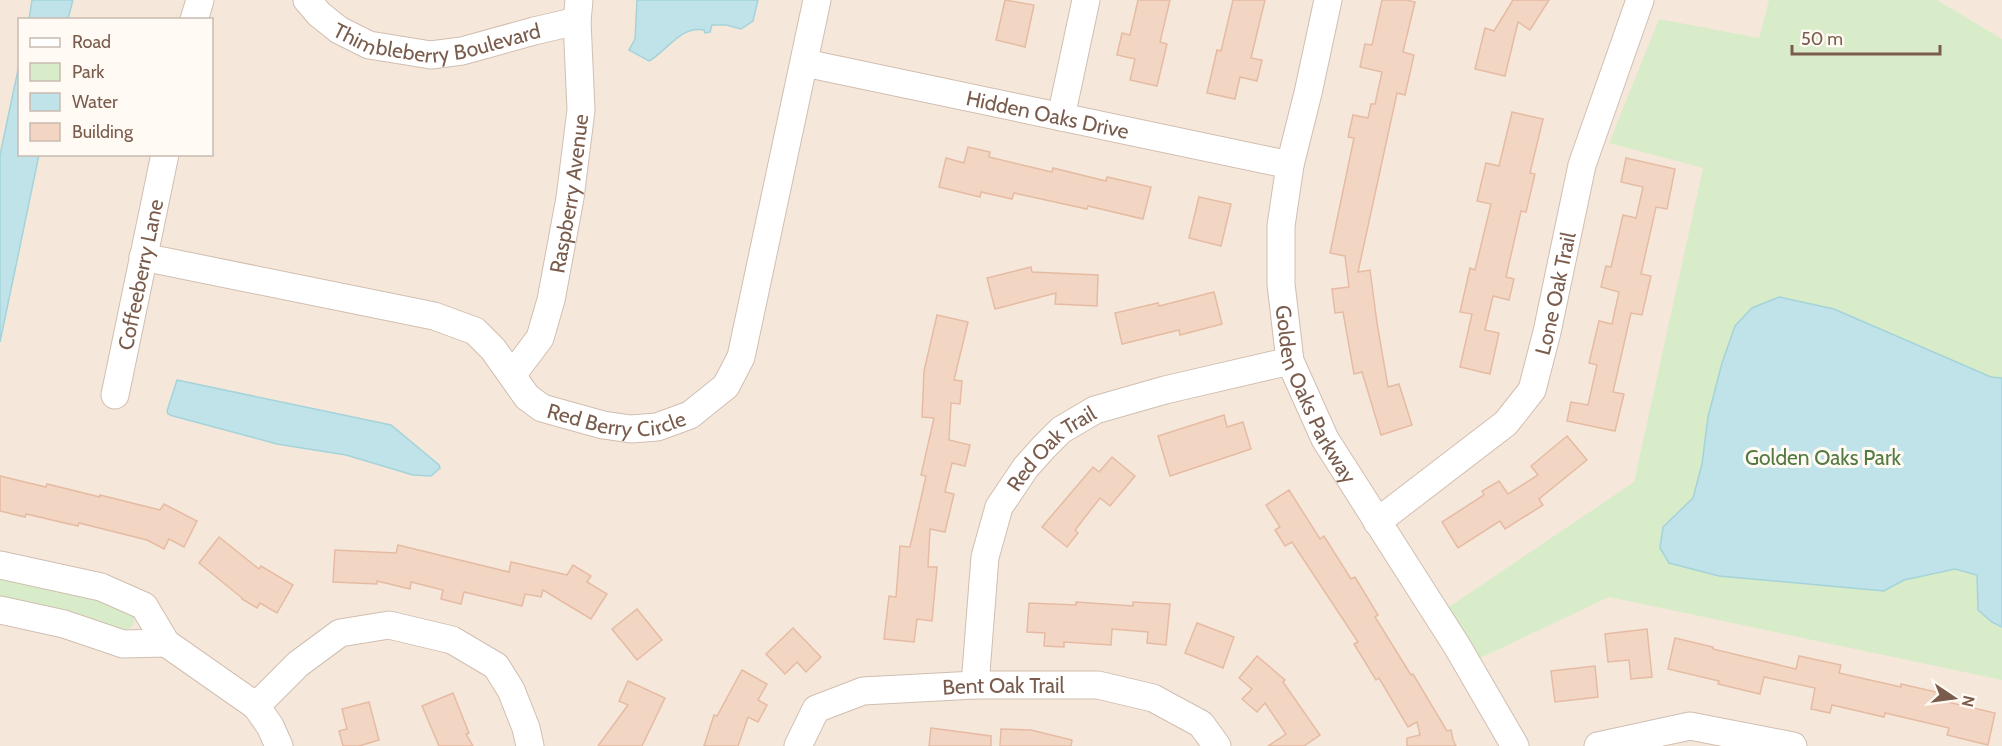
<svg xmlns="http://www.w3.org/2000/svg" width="2002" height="746" viewBox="0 0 2002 746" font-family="Cabin,sans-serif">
  <rect width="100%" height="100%" fill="#fdf6ec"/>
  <path fill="#f5e8da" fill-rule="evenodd" d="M0,0H2002V746H0ZM20,20H212V154H20Z"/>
  <g fill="#d8ecc9">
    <path d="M1769,0H1937L2002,39V680L1609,597L1476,660L1446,609L1634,482L1703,168L1609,143L1659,19L1759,38Z"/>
    <path d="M0,576L88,596L134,615C136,625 131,630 121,630L0,599Z"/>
  </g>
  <g fill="#bfe3e8" stroke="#a5d3da" stroke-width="1.5">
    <path d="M32,0H73L68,19H29Z"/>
    <path d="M637,0H758L753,21L741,29L726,25H712L710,32L705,33L704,30C681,25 667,51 649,61L629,50L635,39Z"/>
    <path d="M19,65L20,154L39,155L0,342V155Z"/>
    <path d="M1779,297L1834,309L1991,377L2002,378V627L1992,622L1978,610L1977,575L1955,569L1904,580L1884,591L1719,576L1669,563L1660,548L1663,527L1693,498L1702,464L1708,417L1722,363L1735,326L1752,308Z"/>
    <path d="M177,380L391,425L439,465L440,468L431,476L413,475L346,455L277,444L173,416L168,414L167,411Z"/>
  </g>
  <g fill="#f3d5c3" stroke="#e6bba3" stroke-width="1.5">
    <path d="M1005,0L1034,5L1025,47L996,40Z"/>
    <path d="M1138,0H1170L1160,42L1167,44L1157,86L1130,80L1135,59L1117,55L1122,33L1130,35Z"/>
    <path d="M1233,0H1265L1251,58L1262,60L1257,81L1240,77L1235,99L1207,93L1217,50L1221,51Z"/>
    <path d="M1382,0H1406L1415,2L1403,52L1414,55L1405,95L1397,93L1358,272L1370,270L1377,323L1388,387L1399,384L1412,425L1381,435L1362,372L1354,374L1343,312L1335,313L1332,289L1349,287L1345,256L1330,253L1354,138L1348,137L1353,115L1368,118L1371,104H1375L1382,72L1360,67L1365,44L1372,45Z"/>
    <path d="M1513,0H1549L1530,30L1518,22L1505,76L1475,69L1485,28L1494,31Z"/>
    <path d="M1512,112L1543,119L1530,173L1535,174L1526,212L1521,211L1506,277L1514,279L1509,300L1493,296L1485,330L1499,333L1490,374L1460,367L1472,314L1460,312L1470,268L1475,270L1491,204L1477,201L1486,163L1499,166Z"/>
    <path d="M968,147L990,152L989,157L1052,172L1053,168L1106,181L1107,177L1151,187L1143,219L1088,206L1087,209L1014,193L1012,199L981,192L980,197L939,187L946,158L964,163Z"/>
    <path d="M1626,158L1675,169L1667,209L1656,207L1641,274L1651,276L1642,315L1631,313L1613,392L1624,394L1615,431L1567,421L1571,402L1588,405L1597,365L1589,363L1599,321L1612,324L1619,292L1601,287L1606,266L1611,267L1623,215L1636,218L1643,187L1621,182Z"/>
    <path d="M1199,197L1231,204L1221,246L1189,238Z"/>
    <path d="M1031,267L1032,272L1098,275L1097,306L1055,304L1056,293L995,309L987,278Z"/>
    <path d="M1214,292L1222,324L1180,335L1179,330L1122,344L1115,313L1158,303L1159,306Z"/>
    <path d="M937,315L968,322L954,380L962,381L960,404L951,403L949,440L970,445L965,466L952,463L945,492L954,494L945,532L930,529L928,567H937L932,621L917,619L914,642L884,639L889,596L896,597L900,546L910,547L926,476L921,475L934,418L922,417L924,371Z"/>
    <path d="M1224,415L1227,427L1243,422L1251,449L1170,476L1158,436Z"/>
    <path d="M1567,436L1587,460L1539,499L1543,505L1505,529L1500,521L1458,548L1442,522L1484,495L1482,491L1499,481L1508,494L1538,475L1531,466Z"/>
    <path d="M1112,457L1135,476L1110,506L1100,498L1075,530L1078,533L1067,547L1042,527L1093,467L1099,472Z"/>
    <path d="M0,476L46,487L47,484L100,497V495L160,510L164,504L197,521L184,547L169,539L164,549L147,540L79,523L78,526L26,514L25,517L0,511Z"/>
    <path d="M1289,490L1320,539L1324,536L1351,579L1355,577L1378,615L1375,617L1411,675L1413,674L1447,731L1451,730L1453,740L1456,746H1407V738L1420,735L1417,722L1408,727L1379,678L1376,680L1354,644L1358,642L1292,542L1285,546L1275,530L1280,527L1266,505Z"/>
    <path d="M219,537L259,569L261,566L293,585L277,613L260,603L257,608L242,599V598L199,563Z"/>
    <path d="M398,545L509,572L511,562L567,575L573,565L591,576L587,582L607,594L591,619L543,590L541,597L525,594L522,606L464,592L461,604L441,599L443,590L411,582L410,589L377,581V584L333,582L335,550L396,553Z"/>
    <path d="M1076,602L1133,606V602L1170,604L1166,645L1147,643L1148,632L1112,629L1111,645L1064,642V647L1044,646L1045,633L1027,632L1029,603L1076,605Z"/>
    <path d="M637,609L662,640L637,660L612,629Z"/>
    <path d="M1197,623L1234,637L1223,668L1185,653Z"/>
    <path d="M793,628L821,657L806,672L797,662L785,674L766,654Z"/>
    <path d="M1647,629L1652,677L1631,679L1629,660L1608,662L1605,634Z"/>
    <path d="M1675,638L1713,647V649L1796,669L1799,656L1841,665L1839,673L1901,687V684L1945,694L1943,701L1995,713L1988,745L1947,735L1949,728L1885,713L1884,717L1832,705L1830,713L1811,709L1815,688L1764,677L1760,694L1718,684L1719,681L1668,669Z"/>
    <path d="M1257,656L1285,680L1283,682L1320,735L1304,746H1268L1286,734L1265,703L1257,712L1242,699L1252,689L1239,678Z"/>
    <path d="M1595,666L1598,697L1555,702L1551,671Z"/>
    <path d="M742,670L767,684L758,700L767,705L758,722L748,717L738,746H704L714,715L717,716Z"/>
    <path d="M628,681L665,698L642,746H598L628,705L619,701Z"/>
    <path d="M453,693L469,733L466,734L473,746H439L422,706Z"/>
    <path d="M369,702L379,740L359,746H343L339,731L347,729L342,709Z"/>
    <path d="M931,728L991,736V746H929Z"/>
    <path d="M1001,729L1031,730L1072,740L1071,746H1000Z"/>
  </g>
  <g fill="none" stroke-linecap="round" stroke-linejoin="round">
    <defs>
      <g id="minor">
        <path id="s1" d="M307,0L319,14L339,30L369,45L431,55L462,51L534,31L577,21"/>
        <path id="s2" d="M1328,0L1308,93L1290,165L1281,226V284L1290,361L1325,439L1457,646L1515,746"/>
        <path d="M194,20L200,0"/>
        <path id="s3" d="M805,63L1290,165"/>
        <path d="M1061,117L1086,0"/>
        <path id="s4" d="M143,257L434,316L475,331L493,349L527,397L542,408L603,425L631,429L657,427L690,415L726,386L741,357L817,0"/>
        <path id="s5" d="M512,375L540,338L551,300L570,198L581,110L577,21L579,0"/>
        <path id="s6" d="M115,395L165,154"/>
        <path id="s7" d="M1377,522L1506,423L1532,390L1547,332L1582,165L1640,0"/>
        <path d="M0,565L101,587L144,606L166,643L256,706L270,726L279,746"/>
        <path d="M0,610L64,624L123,644L166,643"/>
        <path id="s8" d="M975,685L985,557L999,507L1026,467L1044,447L1061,430L1095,410L1165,390L1290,361"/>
        <path d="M256,706L298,664L340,633L389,625L452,640L496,666L511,690L526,728L530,746"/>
        <path id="s9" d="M798,746L816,709L863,691L975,685H1098L1153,698L1201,724L1217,746"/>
        <path d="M1598,746L1690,726L1793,746"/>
      </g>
    </defs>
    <use href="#minor" stroke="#d1beb0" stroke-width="29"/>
    <use href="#minor" stroke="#fff" stroke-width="27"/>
  </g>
  <g text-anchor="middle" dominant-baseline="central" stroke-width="6" stroke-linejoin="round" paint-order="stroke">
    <g font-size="21" fill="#7a5c4d" stroke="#fffaf3">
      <text stroke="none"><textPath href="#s1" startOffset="146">Thimbleberry Boulevard</textPath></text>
      <text stroke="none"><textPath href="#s3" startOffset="248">Hidden Oaks Drive</textPath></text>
      <text stroke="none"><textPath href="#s5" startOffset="194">Raspberry Avenue</textPath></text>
      <text stroke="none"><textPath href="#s6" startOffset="123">Coffeeberry Lane</textPath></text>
      <text stroke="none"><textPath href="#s7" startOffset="304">Lone Oak Trail</textPath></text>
      <text stroke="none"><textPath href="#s2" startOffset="406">Golden Oaks Parkway</textPath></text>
      <text stroke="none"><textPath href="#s4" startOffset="520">Red Berry Circle</textPath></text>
      <text stroke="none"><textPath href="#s8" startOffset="260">Red Oak Trail</textPath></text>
      <text stroke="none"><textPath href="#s9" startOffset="232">Bent Oak Trail</textPath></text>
    </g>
    <g font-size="21" fill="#537a41" stroke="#fffaf3">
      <text x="1823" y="457">Golden Oaks Park</text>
    </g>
  </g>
  <rect x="18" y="18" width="195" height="138" fill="#fffaf3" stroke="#cabbb1" stroke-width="1.5"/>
  <rect x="30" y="38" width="30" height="9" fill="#ffffff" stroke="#cabbb1" stroke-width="1.5"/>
  <text x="72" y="48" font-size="18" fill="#7a5c4d">Road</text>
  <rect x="30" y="63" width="30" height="18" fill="#d8ecc9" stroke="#cabbb1" stroke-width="1.5"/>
  <text x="72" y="78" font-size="18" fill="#7a5c4d">Park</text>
  <rect x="30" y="93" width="30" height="18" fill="#bfe3e8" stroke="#cabbb1" stroke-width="1.5"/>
  <text x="72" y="108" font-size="18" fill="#7a5c4d">Water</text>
  <rect x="30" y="123" width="30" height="18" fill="#f3d5c3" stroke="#cabbb1" stroke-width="1.5"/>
  <text x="72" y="138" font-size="18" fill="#7a5c4d">Building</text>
  <g transform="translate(1954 698) rotate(103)" stroke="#fffaf3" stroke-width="4.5" paint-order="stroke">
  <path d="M0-4.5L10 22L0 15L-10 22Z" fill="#7a5c4d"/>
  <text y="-9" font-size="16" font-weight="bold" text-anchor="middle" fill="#7a5c4d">N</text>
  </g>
  <path d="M1792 45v9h148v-9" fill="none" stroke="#7a5c4d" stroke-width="3"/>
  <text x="1801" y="45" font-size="18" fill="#7a5c4d" stroke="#fffaf3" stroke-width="4.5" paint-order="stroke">50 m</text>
</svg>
